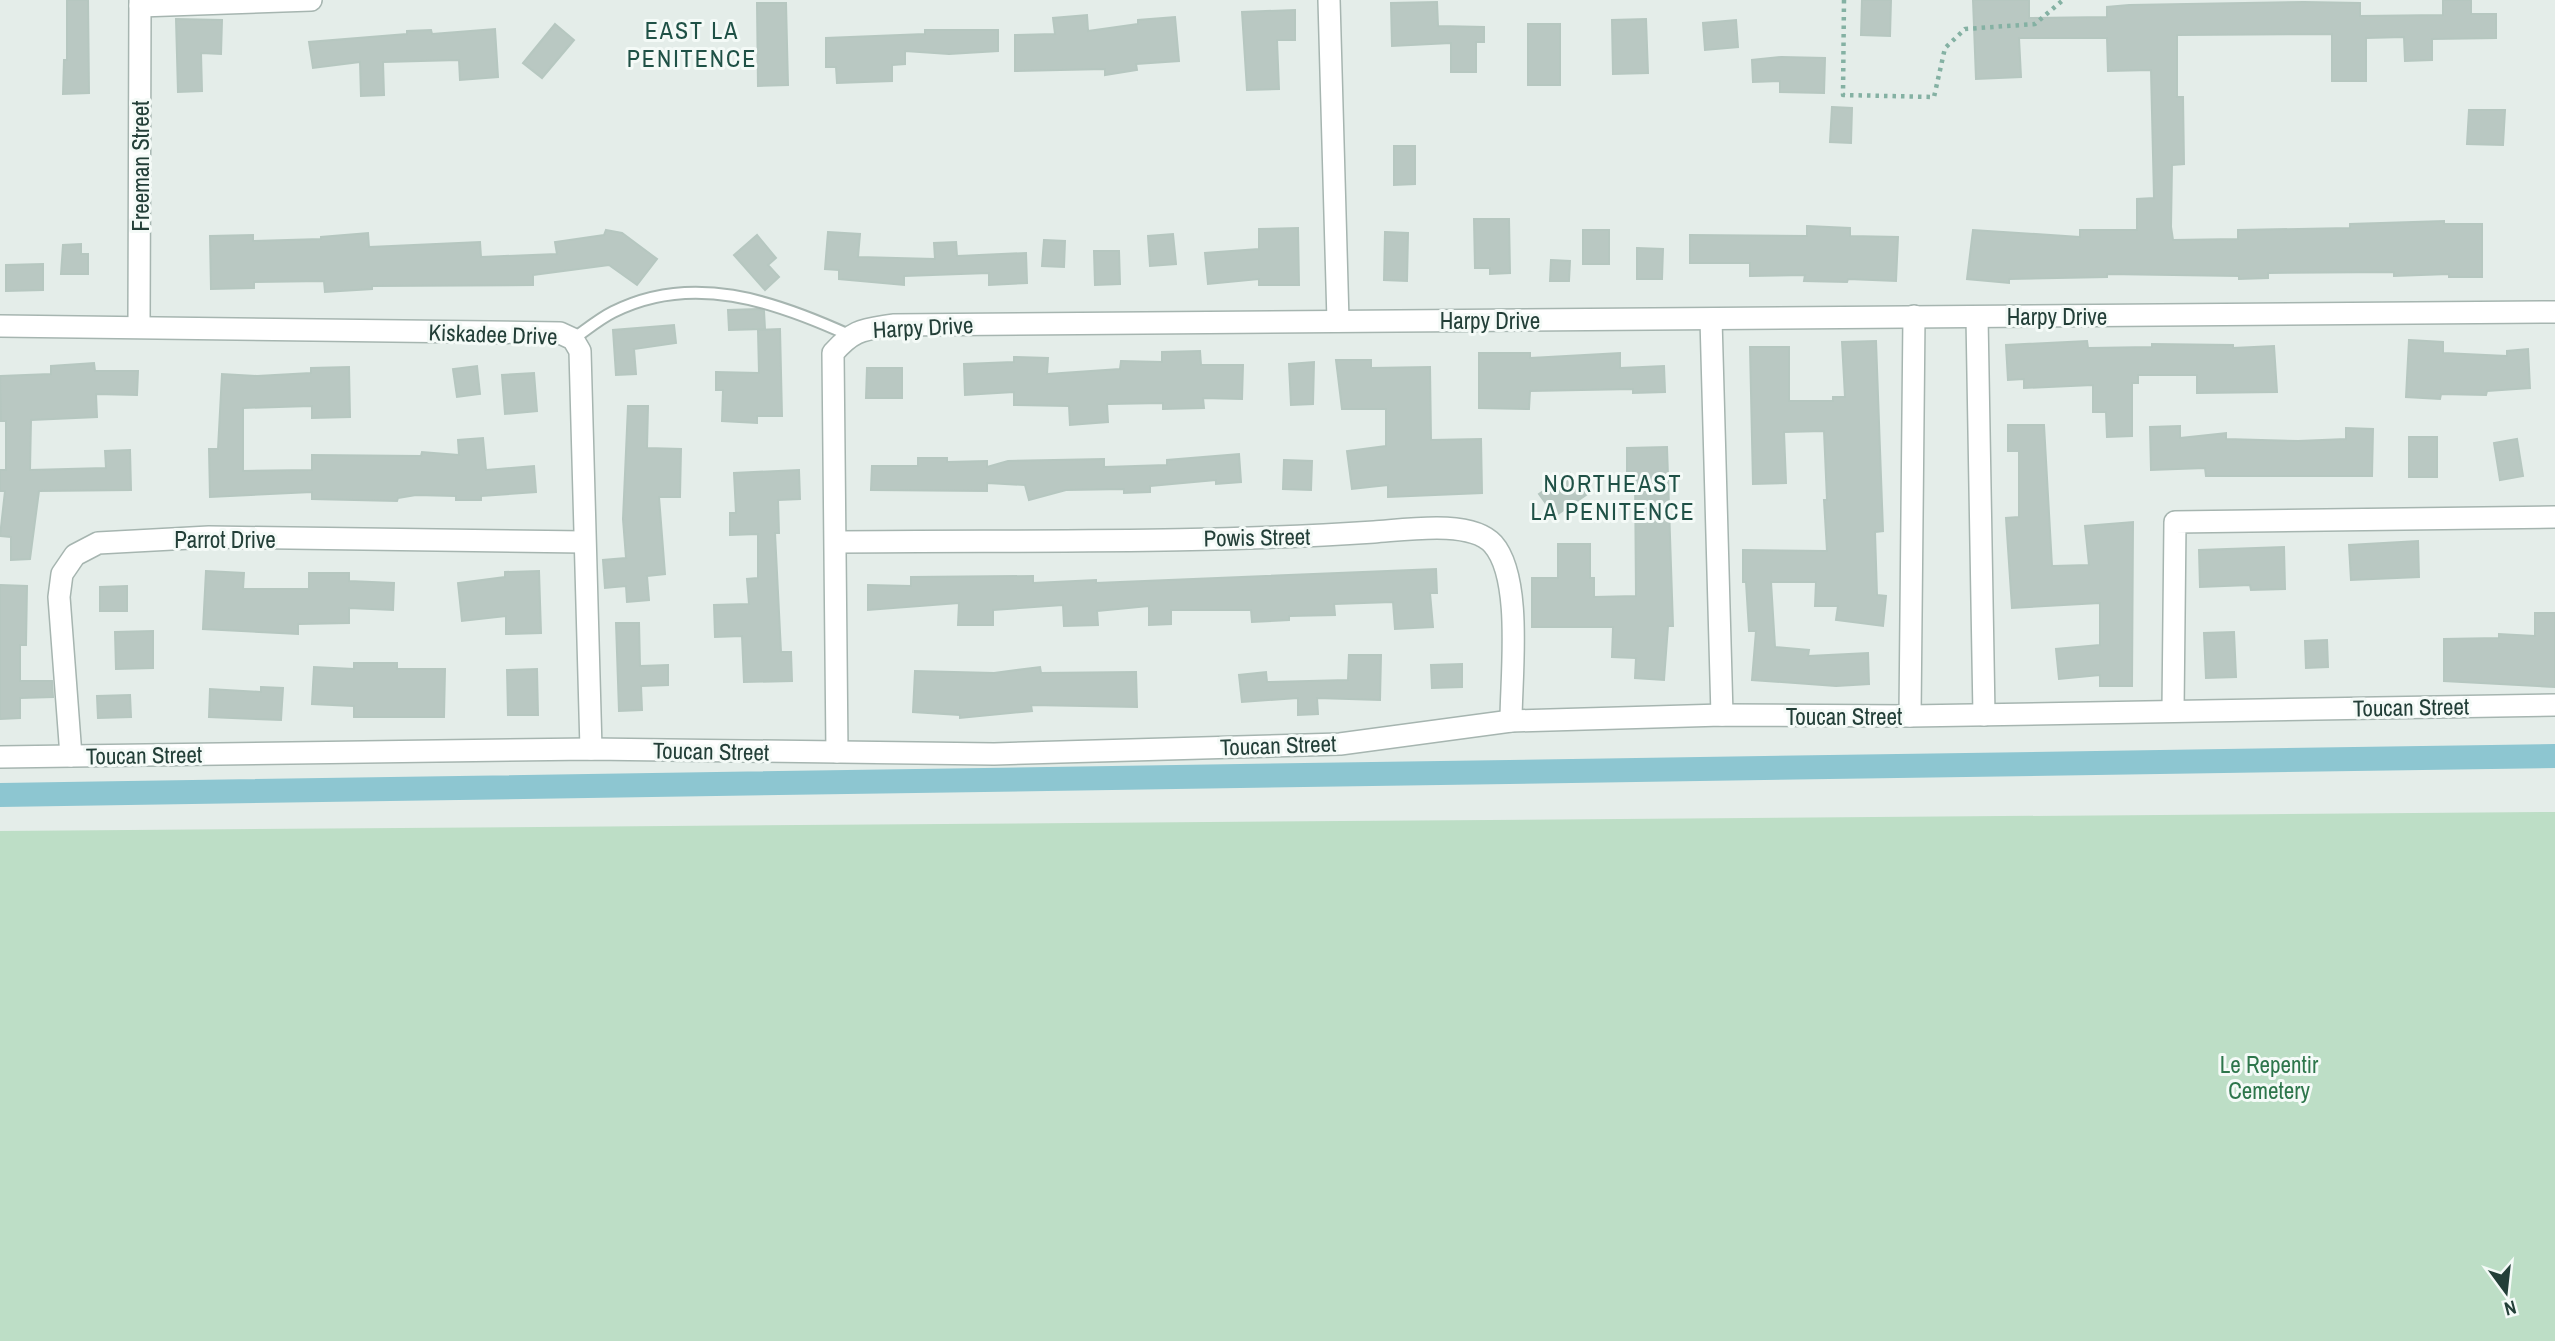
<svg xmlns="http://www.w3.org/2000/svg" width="2555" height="1341" viewBox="0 0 2555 1341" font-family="'Archivo Narrow',sans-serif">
  <rect width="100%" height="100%" fill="#e4ede9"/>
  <path fill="#bddec6" d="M2555,812V1341H0V831Z"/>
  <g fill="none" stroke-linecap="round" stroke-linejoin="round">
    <path stroke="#8dc6d1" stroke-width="24" d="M0,795L2555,756"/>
  </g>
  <g fill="#b9c8c2" stroke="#b6c7c0" stroke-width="2">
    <path d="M67,0H88L89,93L63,94L64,60H67Z"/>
    <path d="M1862,0H1891L1890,36L1861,35Z"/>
    <path d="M1973,0H2029V18L2107,17V7L2129,5L2304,2L2360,3V16L2443,15V0H2471V14H2496V38L2432,39V60L2405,61L2404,37L2366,38V81H2332V34L2177,35V97H2183L2184,164L2172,165L2171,227L2173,240L2238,239V230L2350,228V224L2444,221V224H2482V277H2449V274L2394,276V272L2268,273V278L2239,279V276L2107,274V277L2009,279V283L1967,279L1973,230L2080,237V230H2137V199L2154,198L2151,70L2108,71L2107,38H2019L2021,77L1976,79Z"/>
    <path d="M1437,2L1438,26L1484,27V42H1476V72H1451V43L1392,46L1391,3Z"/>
    <path d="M757,3H786L788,85L758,86Z"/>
    <path d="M1295,10V40H1277L1279,89L1247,90L1242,12Z"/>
    <path d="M1087,15L1088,31L1138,24V20L1175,17L1179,61L1136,64L1137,70L1105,75V69L1015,71V35L1055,34L1053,18Z"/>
    <path d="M176,19L222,20L221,54L201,53L202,91L178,92Z"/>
    <path d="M1646,19L1648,73L1613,74L1612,20Z"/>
    <path d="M1736,20L1738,47L1705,50L1703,23Z"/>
    <path d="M555,24L574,40L542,78L523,63Z"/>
    <rect x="1528" y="24" width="32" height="61"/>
    <path d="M495,29L498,77L460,80L459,60L383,62L384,95L361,96L360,62L313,68L309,42L407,34V31L431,30L432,34Z"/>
    <path d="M925,30H998V51L949,54L905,51V64L892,65V81L837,83L836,67H826V38L925,34Z"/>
    <path d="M1781,57L1825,58L1824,93L1780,92V81L1753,82L1752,60Z"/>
    <path d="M1832,107L1852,108L1851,143L1830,142Z"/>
    <path d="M2469,110H2505L2503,145L2467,144Z"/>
    <path d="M1394,146H1415V184L1394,185Z"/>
    <path d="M1474,219H1509L1510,273L1490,274V268H1475Z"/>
    <path d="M1807,226L1850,228V236L1898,237L1896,281L1848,279L1847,282L1804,281L1805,275L1750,276V263H1690V235L1807,236Z"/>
    <path d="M1298,228L1299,285H1259V279L1208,284L1205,253L1259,249V229Z"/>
    <path d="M606,230L622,233L657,259L637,285L609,265L533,275V285L372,286V289L325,292L324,281L254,282V288L211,289L210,236L253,235V241L321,239V237L368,233L369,247L480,242L481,257L557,254L555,242L604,235Z"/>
    <rect x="1583" y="230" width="26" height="34"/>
    <path d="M828,232L860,234L858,257L935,259L934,243L956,242L957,256L1026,253L1027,283L989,285V273L904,276V285L839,279V270L825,269Z"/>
    <path d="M1385,232L1408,233L1407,281L1384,280Z"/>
    <path d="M1173,234L1176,264L1150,266L1148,236Z"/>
    <path d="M757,235L776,258L768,265L779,277L765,290L734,255Z"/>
    <path d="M1044,240L1065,241L1064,267L1042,266Z"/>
    <path d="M81,244V254H88V274H61L63,245Z"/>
    <path d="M1637,248L1663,249L1662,279H1637Z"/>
    <path d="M1094,251H1119L1120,284L1095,285Z"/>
    <path d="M1551,260L1570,261L1569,281H1550Z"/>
    <path d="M43,264V290L6,291V265Z"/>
    <path d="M758,309L764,311L765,329L729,330L728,310Z"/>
    <path d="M674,325L676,343L634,349L636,374L616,375L613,330Z"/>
    <path d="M780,329L782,416H757V423L722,421L723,390H716V372L759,373L758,330Z"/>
    <path d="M2409,340L2443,342V353L2507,356V351L2528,349L2530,388L2487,391L2486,395L2441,394L2440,399L2406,397Z"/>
    <path d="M1876,341L1883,531L1875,532L1877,595L1886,596L1883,626L1836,620L1838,606H1815L1816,582H1771L1775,647L1809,650L1808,656L1868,653L1869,684L1836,686L1752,680L1756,631H1749L1746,582H1743V550L1827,551L1824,500H1827L1824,431L1784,432L1786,483L1753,484L1750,347H1789V401H1833V397H1845L1842,342Z"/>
    <path d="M2087,341L2088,348L2152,347V344L2233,345V348L2274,346L2277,392L2197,393V375H2138V383H2132V436L2107,437L2106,412H2093V385L2024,388V379L2008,380L2006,345Z"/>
    <path d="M1200,351L1201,365H1243L1242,399L1203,398L1204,408L1163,409V403L1107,404L1108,422L1070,425L1069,406L1014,405V392L965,395L964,364L1014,362V357L1048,358L1047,374L1120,369L1121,361L1162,362V352Z"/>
    <path d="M1479,353H1530V358L1620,353V368L1664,366L1665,392L1633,393V389L1530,391L1529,409L1479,408Z"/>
    <path d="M1336,360H1371V368L1430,367L1431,440L1481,439L1482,493L1388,497V485L1352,489L1347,451L1386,446V409H1342Z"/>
    <path d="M1314,362L1313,404L1291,405L1289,364Z"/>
    <path d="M94,363L95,371H138L137,395L96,394L97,417L31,420L30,470L106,468L105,451L130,450L131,490L39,491L30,559L11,560V537L0,536L5,491H0V470H6V421H1L0,376L51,374V366Z"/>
    <path d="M477,366L480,394L457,397L453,369Z"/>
    <path d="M349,367L350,417L312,418V406L243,408V471L312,470V455L421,456L422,452L459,455L458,440L483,438L486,470L534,466L536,492L481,496V500H456V496L416,495L398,498L397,501L312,499V492L210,497L209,449H218L222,374L257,376L311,373V368Z"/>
    <path d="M867,368H902V398H866Z"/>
    <path d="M534,373L537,411L505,414L502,375Z"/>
    <path d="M628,406H648L647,448L681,449L680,497H659L665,574L647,576L649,600L627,602L626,586L605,588L603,560L626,558L623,519Z"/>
    <path d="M2008,425H2044L2052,566L2089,565L2085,526L2133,522L2132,686H2100V675L2059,679L2056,649L2100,645V603L2012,608L2006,518L2019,517V451H2008Z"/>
    <path d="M2180,426V438L2226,433V439L2298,441L2346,439V428L2373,429L2372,476H2206L2205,468L2151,470L2150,427Z"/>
    <rect x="2409" y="437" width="28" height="40"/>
    <path d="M2517,439L2523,476L2500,480L2494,443Z"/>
    <path d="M1667,447L1673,626H1668L1664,680L1635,678L1636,658L1612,657L1613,627H1532V578H1558V544H1590V578H1594V597L1636,596L1635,471H1627V448Z"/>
    <path d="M1239,454L1241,482L1216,484V480L1150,486V492L1124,493V489L1066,490L1029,500L1025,485L987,483V491L871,490L872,466H918V458H947V462L987,461V467L1008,461L1104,459V467L1167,465V460Z"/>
    <path d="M1284,460L1312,461L1311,490L1283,489Z"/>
    <path d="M799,470L800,499L778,500L779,533H775L781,652H791L792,681L744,682L742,636L715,637L714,605L749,604L747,579L758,578V534L730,535V513H736L734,473Z"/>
    <path d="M1570,473L1586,495L1555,516L1539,494Z"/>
    <path d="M2418,541L2419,577L2351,580L2349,545Z"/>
    <path d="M2284,547L2285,589L2251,590L2250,585L2200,587L2199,550Z"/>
    <path d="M1436,569L1437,593H1430L1433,627L1395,629L1393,602L1334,604L1335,615L1289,616V620L1252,622L1251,610H1171V624L1149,625V606L1097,611L1098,625L1064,626L1063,605L993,610V625H958L959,603L868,610V585L911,586V577L1033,576V583L1096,580V583Z"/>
    <path d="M206,571L244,573L243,589H309V573H349V581L394,583L393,610L349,608V623L298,624V634L203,629Z"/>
    <path d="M539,571L541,633L506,634V616L462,621L458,583L505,577V572Z"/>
    <path d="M0,585L27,586L26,645H20V681H52L53,697L20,698V718L0,719Z"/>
    <path d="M127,586V611H100V587Z"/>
    <path d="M2535,613H2555V687L2444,681V639L2499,638V634L2535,636Z"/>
    <path d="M616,623H639L640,666L668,665V685L641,686L642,710L619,711Z"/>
    <path d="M153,631V668L116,669L115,632Z"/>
    <path d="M2234,632L2236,677L2206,678L2204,633Z"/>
    <path d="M2327,640L2328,667L2306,668L2305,641Z"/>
    <path d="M1349,655H1381L1380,700L1317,698L1318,714L1298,715V698L1242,702L1239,675L1266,672L1267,682L1348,680Z"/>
    <path d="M354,663H397V669H445L444,717H354V706L312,704L314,667L354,669Z"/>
    <path d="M1462,664V687L1432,688L1431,665Z"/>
    <path d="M1040,667L1041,673L1136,672L1137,707L1031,705L1032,711L960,718V715L913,712L915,671L994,673Z"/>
    <path d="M537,669L538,715H508L507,670Z"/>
    <path d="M261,687L283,688L281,720L209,717L210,689L261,692Z"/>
    <path d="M130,695L131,717L98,718L97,696Z"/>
  </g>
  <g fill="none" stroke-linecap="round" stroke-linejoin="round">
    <defs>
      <path id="lane" d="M573,339C586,330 599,319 613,312C692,272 774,301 849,335"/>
      <g id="street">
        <path d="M1329,0L1338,321"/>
        <path d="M140,6L311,0"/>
        <path d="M1977,317L1984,715"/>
        <path d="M1711,319L1722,715"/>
        <path d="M0,326L560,333L573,339L580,351L591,749"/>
        <path d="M139,327L140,0"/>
        <path d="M838,542C1016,540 1196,544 1374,532C1404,530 1471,519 1493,544C1523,578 1511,676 1511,721"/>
        <path d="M2173,710L2175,522L2555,517"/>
        <path d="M1910,716L1914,316"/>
        <path d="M837,752L833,353C854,329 863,330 893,325L2555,312"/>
        <path d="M71,756L59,597L62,574L75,555L98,543L209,537L584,542"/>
        <path d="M0,757L591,749L994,754L1340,744L1511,721L1722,715L1910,716L2555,705"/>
      </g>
    </defs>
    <use href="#lane" stroke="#a6b5b0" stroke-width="14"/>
    <use href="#street" stroke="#a6b5b0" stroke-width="24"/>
    <path stroke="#84b1a3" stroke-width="4.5" stroke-dasharray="3.5 5" stroke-linecap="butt" d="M1844,0L1843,95L1934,97L1945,48L1965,29L2035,24L2063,0"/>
    <use href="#lane" stroke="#fff" stroke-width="10"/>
    <use href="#street" stroke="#fff" stroke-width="21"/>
  </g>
  <g text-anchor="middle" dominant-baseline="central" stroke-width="6" stroke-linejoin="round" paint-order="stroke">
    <g font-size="23" fill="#233f38" stroke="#f4faf7">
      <text transform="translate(140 166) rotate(-90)">Freeman Street</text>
      <text x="2057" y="316">Harpy Drive</text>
      <text x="1490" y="320">Harpy Drive</text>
      <text transform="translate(923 327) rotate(-3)">Harpy Drive</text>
      <text transform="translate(493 334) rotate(2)">Kiskadee Drive</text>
      <text transform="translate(1257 537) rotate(-1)">Powis Street</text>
      <text x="225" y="539">Parrot Drive</text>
      <text transform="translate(2411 707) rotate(-1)">Toucan Street</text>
      <text x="1844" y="716">Toucan Street</text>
      <text transform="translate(1278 745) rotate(-2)">Toucan Street</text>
      <text transform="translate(711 751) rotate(1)">Toucan Street</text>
      <text transform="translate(144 755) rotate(-1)">Toucan Street</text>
    </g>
    <g font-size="23" fill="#2d764b" stroke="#f4faf7">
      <text x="2269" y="1064">Le Repentir<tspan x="2269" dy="26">Cemetery</tspan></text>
    </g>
    <g font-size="24" letter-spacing="2" fill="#1f5146" stroke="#f4faf7">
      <text x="692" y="30">EAST LA<tspan x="692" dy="28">PENITENCE</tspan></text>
      <text x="1613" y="483">NORTHEAST<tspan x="1613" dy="28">LA PENITENCE</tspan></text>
    </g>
  </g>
  <g transform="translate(2506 1292) rotate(165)" stroke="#f4faf7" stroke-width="5" paint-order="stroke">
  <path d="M0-5L12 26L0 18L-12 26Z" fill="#233f38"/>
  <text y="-10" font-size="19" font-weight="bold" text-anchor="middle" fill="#233f38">N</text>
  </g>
</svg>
